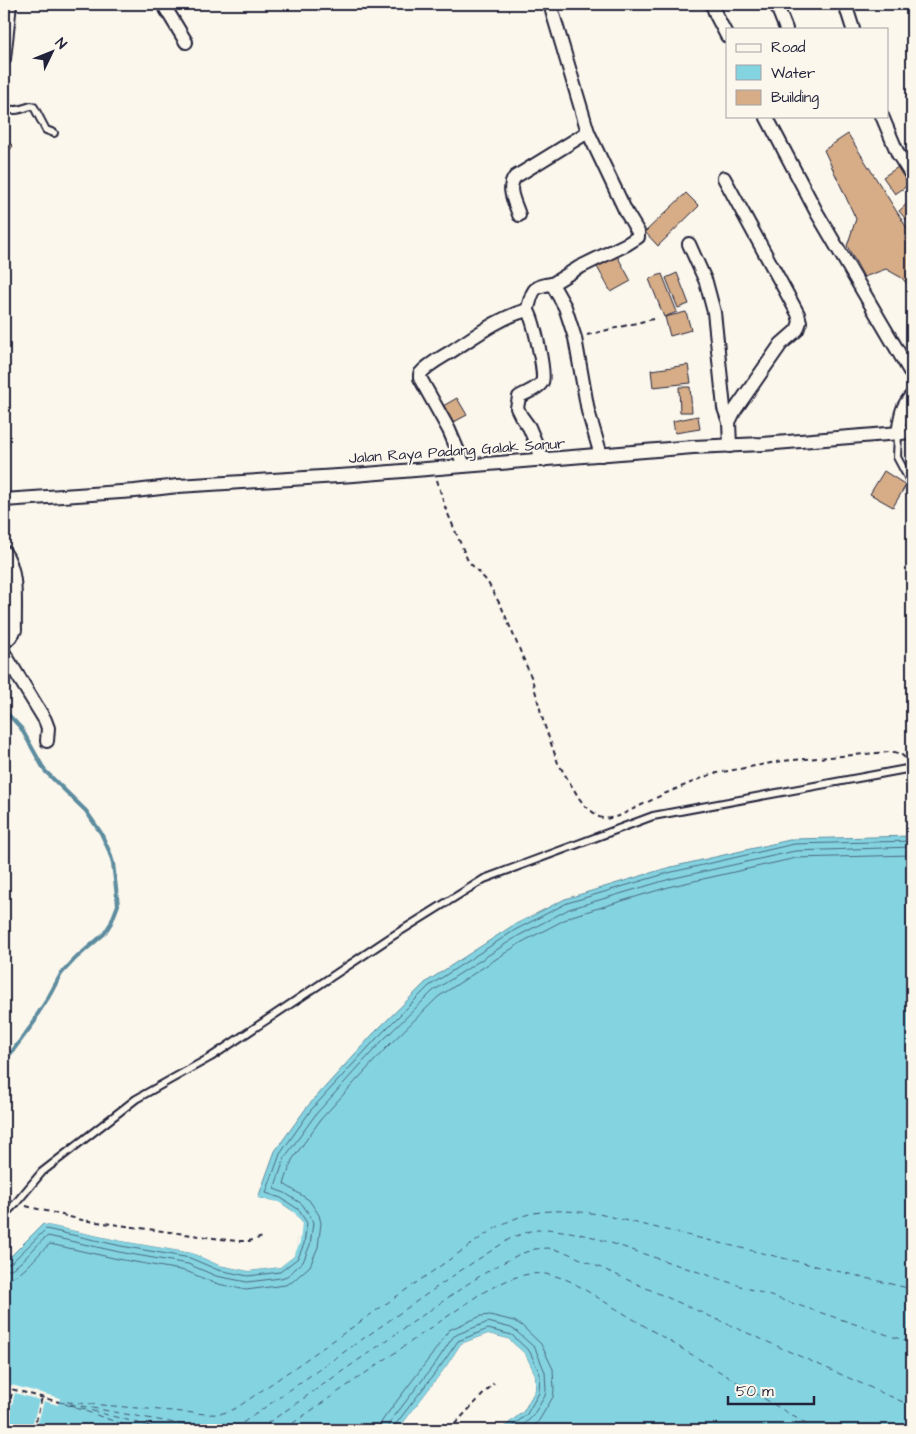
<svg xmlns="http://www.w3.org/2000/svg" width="916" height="1434" viewBox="0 0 916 1434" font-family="'Architects Daughter',sans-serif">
  <rect width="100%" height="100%" fill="#fbf7ec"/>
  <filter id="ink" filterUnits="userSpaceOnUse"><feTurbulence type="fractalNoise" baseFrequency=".02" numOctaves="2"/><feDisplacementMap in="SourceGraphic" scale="10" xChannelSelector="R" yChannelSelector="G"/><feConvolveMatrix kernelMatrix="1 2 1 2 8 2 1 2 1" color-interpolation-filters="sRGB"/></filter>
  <g filter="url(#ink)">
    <path fill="#84d3e1" stroke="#5d8c9f" d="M912,836V1430H500L524,1411L535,1390V1375L525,1354L508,1339L488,1334L461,1344L446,1367L398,1430H4V1261L10,1257L43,1224L122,1241L192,1253L219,1265L249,1271L280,1267L294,1256L302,1223C289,1204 279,1202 258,1198L275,1151L307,1107L373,1034L426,982L512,926L565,899L667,868L794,839Z"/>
    <g fill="#fbf7ec">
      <path d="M258,1198L279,1202L295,1213L302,1223L300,1242L294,1256L280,1267L249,1271L219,1265L192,1253L122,1241L43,1224L46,1221L122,1239L192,1251L220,1262L249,1269L279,1265L292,1255L297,1242L299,1224L293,1215L278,1205L256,1199Z"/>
      <path d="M488,1334L508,1339L525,1354L535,1375V1390L523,1411L500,1430H498L522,1409L533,1390L532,1375L523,1356L507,1341L488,1336L463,1346L448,1369L401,1430H398L446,1367L461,1344Z"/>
      <path d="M4,1383L60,1398L58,1405L44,1401L36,1430H31L39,1400L15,1393L6,1428L4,1427V1416L10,1393L4,1391Z"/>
    </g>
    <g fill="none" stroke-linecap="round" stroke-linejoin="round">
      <g stroke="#49697d" stroke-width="1">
        <path d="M4,1265L8,1264L13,1261L46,1229L121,1246L190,1258L218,1270L248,1276L280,1272L298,1258L304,1244L307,1223L298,1209L281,1198L266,1193L280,1154L311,1110L377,1038L429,986L515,930L567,903L668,873L794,844L912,841"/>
        <path d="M4,1271C20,1270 34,1245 48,1236L119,1252L188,1264L216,1276L247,1282L281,1278L287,1276L303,1262L310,1245L313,1223L311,1217L302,1204L285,1193L274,1189L285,1157L316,1114L381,1042L433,991L518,936L569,909L670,879L795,851L912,847"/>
        <path d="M4,1279C24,1278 35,1255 50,1244L118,1259L186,1271L214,1283L246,1290L285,1285L292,1282L310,1266L318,1247L321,1223L319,1215L309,1200L284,1184L292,1160L321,1119L387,1047L438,997L522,942L572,916L672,886L796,858L912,855"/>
        <path d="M381,1430V1423L384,1418L431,1356L449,1330L481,1316L490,1315L514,1321L521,1325L541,1344L553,1369L554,1390L553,1397L538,1422L529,1430"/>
        <path d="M388,1430L390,1422L437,1361L453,1337L458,1334L488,1322L511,1328L516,1331L535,1348L545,1372L546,1390L545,1396L532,1417L518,1430"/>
        <path d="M394,1430L395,1425L442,1364L458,1341L488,1329L512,1335L530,1352L540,1374L539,1393L527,1414L508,1430"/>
      </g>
      <g stroke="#5d8c9f" stroke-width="4">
        <path d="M4,710L21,728L45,771L86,811L101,833L110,853L113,863L118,905L111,923L104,934L76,958L61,974L48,998L37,1015L35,1021L11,1053L4,1059"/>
        <path d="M4,1253L10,1257"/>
      </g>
      <g stroke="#3f576d" stroke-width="1" stroke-dasharray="6 5" stroke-linecap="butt">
        <path d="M59,1402L208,1429C221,1429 232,1428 244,1422L460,1271L511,1238L530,1231L547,1229L570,1232L593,1237L912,1343"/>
        <path d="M67,1402L206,1414C218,1415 228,1413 238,1407L489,1232C529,1207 554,1209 599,1214L912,1289"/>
        <path d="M65,1404L139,1430"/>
        <path d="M70,1405L165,1430"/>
        <path d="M258,1430L469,1283L493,1268L520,1254L535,1249L548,1248L565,1252L912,1406"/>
        <path d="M283,1430L480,1294C514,1276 534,1265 572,1282L816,1430"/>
      </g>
    </g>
    <g fill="#d6ad87" stroke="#22223b">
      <path d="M848,134L912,236V290L902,278L886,269L864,277L847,246L856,219L824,150Z"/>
      <path d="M4,138L13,146L4,157Z"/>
      <path d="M898,167L910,184L895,194L883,177Z"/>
      <path d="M686,193L699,206L658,246L645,232Z"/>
      <path d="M912,199V221L909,223L899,211Z"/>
      <path d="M616,254L631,281L611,292L596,265Z"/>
      <path d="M677,273L689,304L678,308L666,278Z"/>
      <path d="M662,274L677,312L664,317L649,279Z"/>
      <path d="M686,312L691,330L670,336L665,317Z"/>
      <path d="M688,365L691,383L653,387L651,370Z"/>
      <path d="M679,387H690L692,412H680Z"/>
      <path d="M457,398L467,415L452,423L443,406Z"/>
      <path d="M698,416L700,429L675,433L673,421Z"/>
      <path d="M884,471L906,485L893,507L870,494Z"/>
    </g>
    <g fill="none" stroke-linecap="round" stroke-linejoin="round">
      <defs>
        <g id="service">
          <path d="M4,107C13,113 21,109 31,106L34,107L46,130L54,133"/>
          <path d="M898,434L897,457L912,485"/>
          <path d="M4,1215L16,1203L42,1172L136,1099L211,1057L391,937L484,879L653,816L912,768"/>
        </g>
        <g id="minor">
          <path d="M163,4L186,42"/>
          <path d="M550,4L588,132L626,212L638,232V237L627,244L578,268L552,284"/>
          <path d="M712,4L716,15L727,36"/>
          <path d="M776,4L786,29"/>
          <path d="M845,4L853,29"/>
          <path d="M4,59L10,4"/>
          <path d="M766,116L817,213L912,375"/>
          <path d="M882,116L898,154L912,176"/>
          <path d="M724,178L798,314L800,322L797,330L781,344L735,410L729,422L730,446"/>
          <path d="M519,215C515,202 506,189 515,177L588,132"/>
          <path d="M689,244L706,282L714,312L724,408L729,422"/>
          <path d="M527,311C533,293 530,286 552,284L565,307L575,338L588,411L601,455"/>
          <path d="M898,434C901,416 900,409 912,395"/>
          <path d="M464,465L449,430L420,378V374C428,364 441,358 452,351C474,337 499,318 524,311L529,313C534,322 546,374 542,382C537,390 526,392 519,397L517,408L521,416L529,427L543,460"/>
          <path d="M4,500L135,491L178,486L354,475L693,447L763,444L912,432"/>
          <path d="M4,552C19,571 14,607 15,630L11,636L4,643"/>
          <path d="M4,653L45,720L48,728L47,741"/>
        </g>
      </defs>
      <use href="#service" stroke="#22223b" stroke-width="10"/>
      <use href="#minor" stroke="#22223b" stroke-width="16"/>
      <g stroke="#22223b" stroke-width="2" stroke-dasharray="5 4" stroke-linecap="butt">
        <path d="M587,335L657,318"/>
        <path d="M437,480L445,507L468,561L487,581L502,608L532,679L544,724L558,763L579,798L585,806L599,817L606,819L619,816L664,794L712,774L782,761L889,752C897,752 901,753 906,759"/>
        <path d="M26,1206L82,1220L236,1241H249L263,1237"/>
        <path d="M4,1387L59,1402"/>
        <path d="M4,1425L13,1389"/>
        <path d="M34,1430L42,1397"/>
        <path d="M449,1430L494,1383"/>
      </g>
      <use href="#service" stroke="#fbf7ec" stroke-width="6"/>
      <use href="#minor" stroke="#fbf7ec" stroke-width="12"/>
    </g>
  </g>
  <g text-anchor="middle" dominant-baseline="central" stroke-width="4" stroke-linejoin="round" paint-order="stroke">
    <g font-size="15" fill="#22223b" stroke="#fbf7ec">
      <text transform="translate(457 451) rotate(-4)">Jalan Raya Padang Galak Sanur</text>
    </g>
  </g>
  <rect width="916" height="1434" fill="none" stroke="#fbf7ec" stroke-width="20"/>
  <rect x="10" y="10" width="896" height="1414" fill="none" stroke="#22223b" stroke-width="2" filter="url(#ink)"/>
  <rect x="726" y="28" width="162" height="90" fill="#fbf7ec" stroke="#a4a2a5"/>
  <rect x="736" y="44" width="25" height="8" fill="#fbf7ec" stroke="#a4a2a5"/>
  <text x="771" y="52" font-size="15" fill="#22223b">Road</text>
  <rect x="736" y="65" width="25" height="15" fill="#84d3e1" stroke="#a4a2a5"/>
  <text x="771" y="78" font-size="15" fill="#22223b">Water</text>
  <rect x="736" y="90" width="25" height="15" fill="#d6ad87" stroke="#a4a2a5"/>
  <text x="771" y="102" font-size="15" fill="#22223b">Building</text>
  <g transform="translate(52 52) rotate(47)" stroke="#fbf7ec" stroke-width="4" paint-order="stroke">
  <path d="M0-4L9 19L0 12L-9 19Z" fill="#22223b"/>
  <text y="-8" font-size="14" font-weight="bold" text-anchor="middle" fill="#22223b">N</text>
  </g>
  <path d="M728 1396v8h86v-8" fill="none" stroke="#22223b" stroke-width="2.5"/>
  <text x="736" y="1396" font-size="15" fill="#22223b" stroke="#fbf7ec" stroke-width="4" paint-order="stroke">50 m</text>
</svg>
